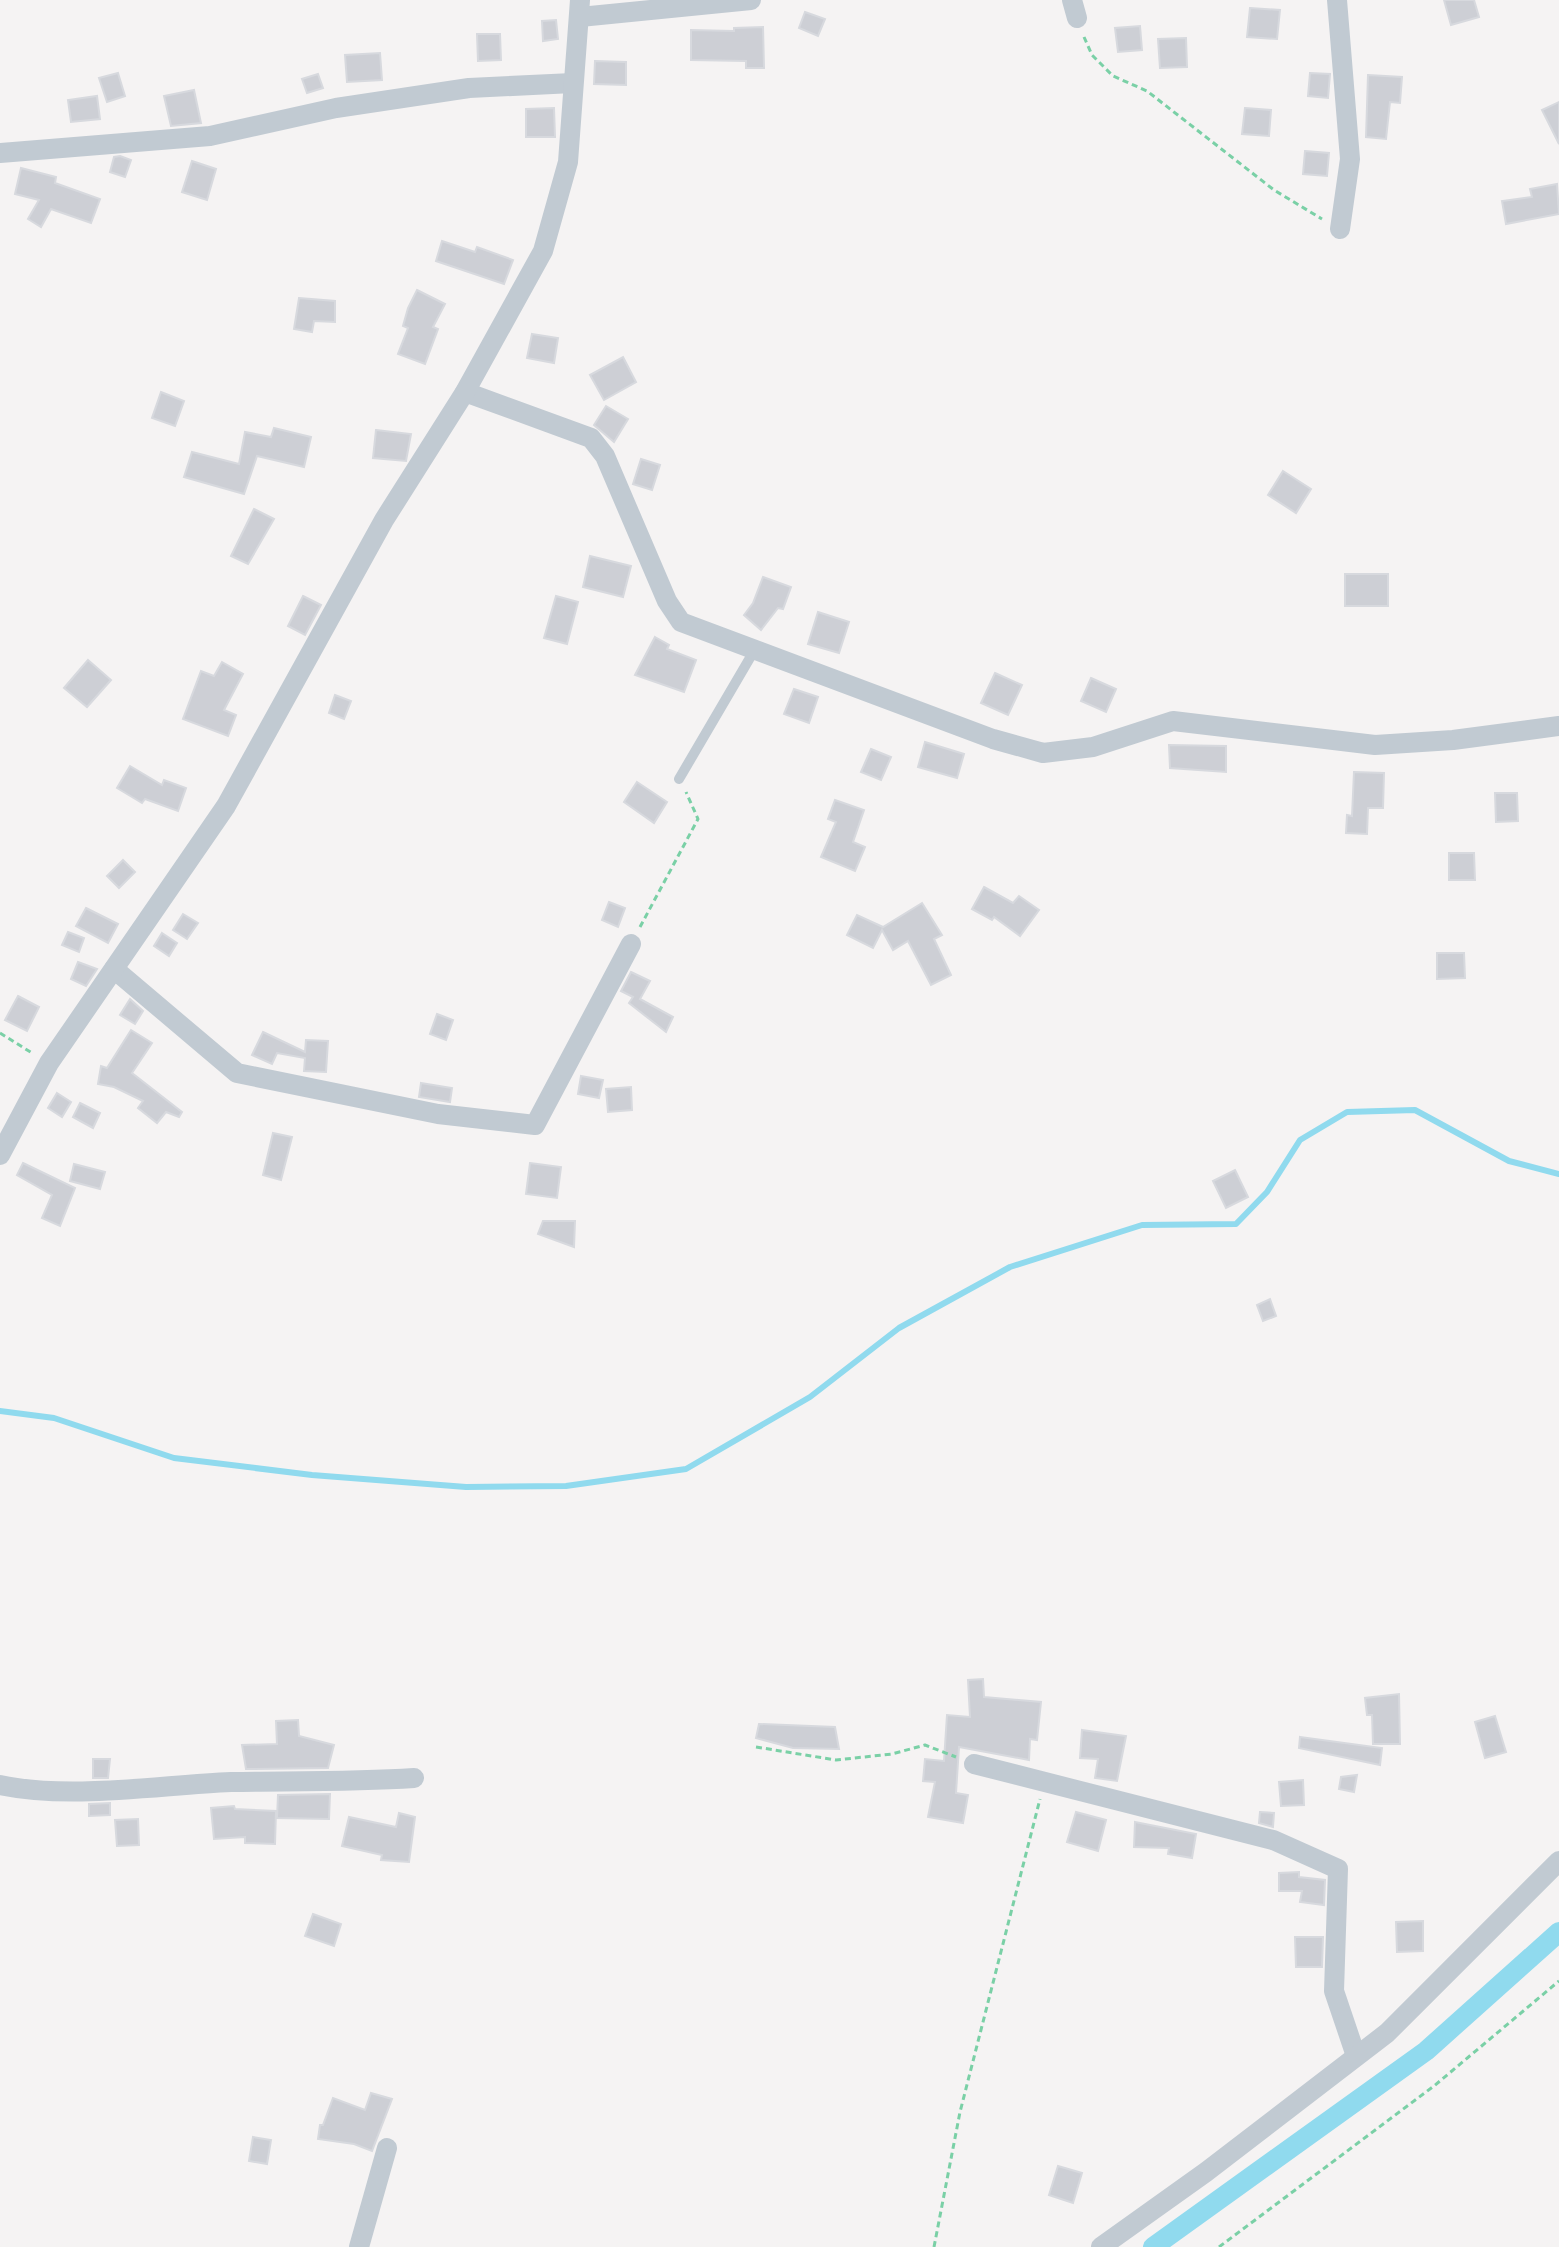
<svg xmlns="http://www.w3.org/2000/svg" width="1559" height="2247" viewBox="0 0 1559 2247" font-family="'Archivo Narrow',sans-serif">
  <rect width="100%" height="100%" fill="#f5f3f3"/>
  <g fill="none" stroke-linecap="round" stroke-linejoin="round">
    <path stroke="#90daee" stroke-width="6" d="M0,1411L54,1418L174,1458L312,1475L466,1487L566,1486L686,1469L810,1397L899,1328L1010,1267L1142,1225L1236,1224L1267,1192L1300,1140L1347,1112L1415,1110L1509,1161L1559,1174"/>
    <path stroke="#90daee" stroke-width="20" d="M1153,2247L1426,2051L1559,1932"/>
  </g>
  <g fill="#cdcfd5" stroke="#d7d9de" stroke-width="2">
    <path d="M1444,0H1474L1479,17L1451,25Z"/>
    <path d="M1250,8L1280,10L1277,39L1247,37Z"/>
    <path d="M805,12L825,19L818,36L799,28Z"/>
    <path d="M556,20L558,39L543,41L542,21Z"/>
    <path d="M1140,26L1142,50L1118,52L1115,28Z"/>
    <path d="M763,27L764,68H746V61L691,60V30L734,31V28Z"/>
    <path d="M477,34H500L501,60L478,61Z"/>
    <path d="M1186,38L1187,67L1160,68L1158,39Z"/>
    <path d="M380,53L382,80L347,82L345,55Z"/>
    <path d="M595,61L626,62V85L594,84Z"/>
    <path d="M118,73L125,96L107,102L99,78Z"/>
    <path d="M1310,73L1330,74L1328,98L1308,96Z"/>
    <path d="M318,74L323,88L307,93L302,79Z"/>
    <path d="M1368,75L1402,77L1400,103L1390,102L1386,139L1366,137Z"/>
    <path d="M194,90L201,123L171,126L164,96Z"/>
    <path d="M97,96L100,119L71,122L68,100Z"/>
    <path d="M1559,102V144L1542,110Z"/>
    <path d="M554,108L555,137H526V109Z"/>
    <path d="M1245,108L1271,110L1269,136L1242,134Z"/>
    <path d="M1305,151L1329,153L1327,176L1303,174Z"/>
    <path d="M120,156L131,160L125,177L110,172L114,157Z"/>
    <path d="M192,161L216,169L207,200L182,192Z"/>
    <path d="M21,168L56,177L55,183L100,199L91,223L51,209L41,227L28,219L39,200L15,194Z"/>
    <path d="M1557,184L1559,214L1506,224L1502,201L1532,197L1530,189Z"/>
    <path d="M442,241L475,252L477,247L513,260L504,284L436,261Z"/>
    <path d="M417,290L445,304L433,327L438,329L425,364L398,354L408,328L403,326L408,308Z"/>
    <path d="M299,298L335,301V322L314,321L312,332L294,329Z"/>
    <path d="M532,334L558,338L554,363L527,358Z"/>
    <path d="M623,357L636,382L604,400L590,375Z"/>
    <path d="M161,392L184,401L175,426L152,418Z"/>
    <path d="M606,406L628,419L614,442L594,425Z"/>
    <path d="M274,428L311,437L304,467L257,456L244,494L184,477L192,452L239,464L245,432L271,437Z"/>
    <path d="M376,430L411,434L406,461L373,458Z"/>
    <path d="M641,459L660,465L652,490L633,484Z"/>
    <path d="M1283,471L1311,489L1296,513L1268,495Z"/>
    <path d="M254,509L274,519L248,564L231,556Z"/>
    <path d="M590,556L631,566L623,597L583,587Z"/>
    <rect x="1345" y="574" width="43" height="32"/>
    <path d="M763,577L791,587L783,609L778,608L761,630L744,615L753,603Z"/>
    <path d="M303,596L321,605L305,635L288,626Z"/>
    <path d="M556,596L578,602L567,644L544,638Z"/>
    <path d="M818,612L849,622L839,653L808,644Z"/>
    <path d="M655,637L669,645L667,649L696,660L684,692L635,675Z"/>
    <path d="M88,660L111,680L87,707L64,688Z"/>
    <path d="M222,662L243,674L224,710L236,715L228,736L183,719L201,671L214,676Z"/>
    <path d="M995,673L1022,685L1008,715L981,703Z"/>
    <path d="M1091,678L1116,689L1106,712L1081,701Z"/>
    <path d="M794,689L818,697L809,723L784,714Z"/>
    <path d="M335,695L351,701L344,719L329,713Z"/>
    <path d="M925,742L964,754L957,778L918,767Z"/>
    <path d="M1169,745L1226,746V772L1170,768Z"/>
    <path d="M871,749L891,757L881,780L861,772Z"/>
    <path d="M130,766L162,785L164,780L186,788L178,811L145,799L142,803L117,788Z"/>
    <path d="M1354,772L1384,773L1383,808H1368L1367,834L1346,833L1347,815L1352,816Z"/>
    <path d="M637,782L667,802L654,823L624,802Z"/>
    <path d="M1495,793H1517L1518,821L1496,822Z"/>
    <path d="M835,800L864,810L853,842L865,847L855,871L821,857L836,822L828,819Z"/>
    <path d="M1449,853H1474L1475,880H1449Z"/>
    <path d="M123,860L135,872L119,888L107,876Z"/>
    <path d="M984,887L1013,903L1019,896L1039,910L1020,936L994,917L992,920L972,909Z"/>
    <path d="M609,902L625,908L618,927L602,920Z"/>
    <path d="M922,903L942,935L934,939L951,975L931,985L908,941L893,950L882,930L873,948L847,935L857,915L883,927Z"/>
    <path d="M86,908L118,924L108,943L76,926Z"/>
    <path d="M183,914L198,923L187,939L173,930Z"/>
    <path d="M68,932L84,938L79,952L62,945Z"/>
    <path d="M162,933L177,943L169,956L154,946Z"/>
    <path d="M1437,953H1464L1465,978L1437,979Z"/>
    <path d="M78,962L97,969L86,986L71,979Z"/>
    <path d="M631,972L650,981L640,999L673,1017L666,1032L629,1003L633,997L621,991Z"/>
    <path d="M18,996L39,1007L27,1031L5,1020Z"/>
    <path d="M130,999L143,1011L135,1024L120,1015Z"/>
    <path d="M437,1014L453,1020L446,1040L430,1034Z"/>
    <path d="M131,1030L152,1043L132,1073L182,1112L179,1117L166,1112L157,1123L138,1108L143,1101L114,1087L98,1084L101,1066L107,1068Z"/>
    <path d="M263,1032L305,1052L306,1040L328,1041L326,1072L304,1071L305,1058L277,1053L272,1064L252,1055Z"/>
    <path d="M581,1076L603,1080L599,1098L578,1094Z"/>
    <path d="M421,1083L452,1088L450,1102L419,1097Z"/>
    <path d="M631,1087L632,1110L608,1112L606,1089Z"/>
    <path d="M57,1093L71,1102L62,1117L48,1108Z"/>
    <path d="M80,1103L100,1113L93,1128L73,1117Z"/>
    <path d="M273,1133L292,1137L281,1180L263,1175Z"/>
    <path d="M23,1163L75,1188L60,1226L42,1218L52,1195L17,1175Z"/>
    <path d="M530,1163L561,1167L557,1198L526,1194Z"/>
    <path d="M74,1164L105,1172L100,1189L70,1181Z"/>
    <path d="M1235,1170L1248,1197L1226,1208L1213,1181Z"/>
    <path d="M543,1221H575L574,1247L538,1234Z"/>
    <path d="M1270,1299L1276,1316L1263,1321L1257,1305Z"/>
    <path d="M983,1679L984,1697L1041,1702L1037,1740L1030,1739L1029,1760L959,1747L956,1793L968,1795L963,1823L928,1817L935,1782L923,1781L925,1759L944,1761L947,1715L970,1717L968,1680Z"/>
    <path d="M1399,1694L1400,1744H1373L1372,1715H1367L1365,1698Z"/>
    <path d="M1495,1716L1506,1752L1485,1758L1475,1722Z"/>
    <path d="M298,1720L299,1736L334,1745L328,1768L246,1769L242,1745L277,1744L276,1721Z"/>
    <path d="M759,1724L835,1727L839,1749L793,1748L756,1738Z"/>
    <path d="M1082,1730L1126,1736L1117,1781L1095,1778L1098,1759L1080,1758Z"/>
    <path d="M1300,1737L1382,1748L1380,1765L1299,1748Z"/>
    <path d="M93,1759H110L108,1778H93Z"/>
    <path d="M1357,1775L1354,1792L1339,1789L1341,1777Z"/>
    <path d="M1303,1780L1304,1805L1281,1806L1279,1782Z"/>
    <path d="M330,1794L329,1819L277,1818L278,1795Z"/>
    <path d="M110,1803V1815L89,1816V1804Z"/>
    <path d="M234,1806L235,1809L276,1811L275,1844L245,1843V1837L214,1839L211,1808Z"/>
    <path d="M1076,1812L1106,1820L1098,1851L1067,1842Z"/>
    <path d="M1260,1812L1274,1813L1273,1827L1259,1823Z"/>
    <path d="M399,1813L415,1817L409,1862L381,1860L382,1855L342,1846L349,1817L396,1827Z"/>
    <path d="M138,1819L139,1845L117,1846L115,1820Z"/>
    <path d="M1135,1822L1196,1834L1192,1858L1168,1854L1169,1848L1134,1847Z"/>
    <path d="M1299,1872V1877L1325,1880L1324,1905L1300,1902L1302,1891H1279V1873Z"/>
    <path d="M313,1914L341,1924L334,1946L305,1936Z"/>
    <path d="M1423,1921V1951L1397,1952L1396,1922Z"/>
    <path d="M1295,1937H1323L1322,1967H1296Z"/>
    <path d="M371,2093L392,2099L372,2151L354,2144L318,2139L320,2125H323L333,2098L365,2110Z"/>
    <path d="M253,2137L271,2140L267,2164L249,2161Z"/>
    <path d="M1058,2166L1082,2173L1073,2203L1049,2195Z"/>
  </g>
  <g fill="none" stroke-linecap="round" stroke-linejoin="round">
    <g stroke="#7ad0a6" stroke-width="3" stroke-dasharray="6 4" stroke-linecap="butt">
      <path d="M1084,37L1092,55L1113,76L1147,91L1274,190L1322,219"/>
      <path d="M640,927L698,819L686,792"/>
      <path d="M0,1033L32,1053"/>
      <path d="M756,1747L836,1760L892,1754L925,1745L956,1757"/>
      <path d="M934,2247L960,2112L1040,1799"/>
      <path d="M1219,2247L1434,2086L1559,1981"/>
    </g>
    <path stroke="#c1cad2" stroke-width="10" d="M679,779L754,651"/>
    <g stroke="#c1cad2" stroke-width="20">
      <path d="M1072,0L1077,18"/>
      <path d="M1337,0L1350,159L1340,229"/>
      <path d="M580,17L751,0"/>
      <path d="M0,153L210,136L336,108L469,88L573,83"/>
      <path d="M465,392L591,438L605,456L667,601L681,622L993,739L1043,753L1093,747L1173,721L1375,745L1453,740L1559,726"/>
      <path d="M114,969L237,1073L438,1114L535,1125L631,944"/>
      <path d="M0,1155L49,1063L226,806L384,520L465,392L543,251L568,162L580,0"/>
      <path d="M974,1764L1273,1840L1338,1869L1334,1991L1356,2056"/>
      <path d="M0,1785C70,1800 159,1785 231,1782C293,1781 353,1782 414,1778"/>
      <path d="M359,2247L387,2148"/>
      <path d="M1101,2247L1206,2172L1387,2033L1559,1861"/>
    </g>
  </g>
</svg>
